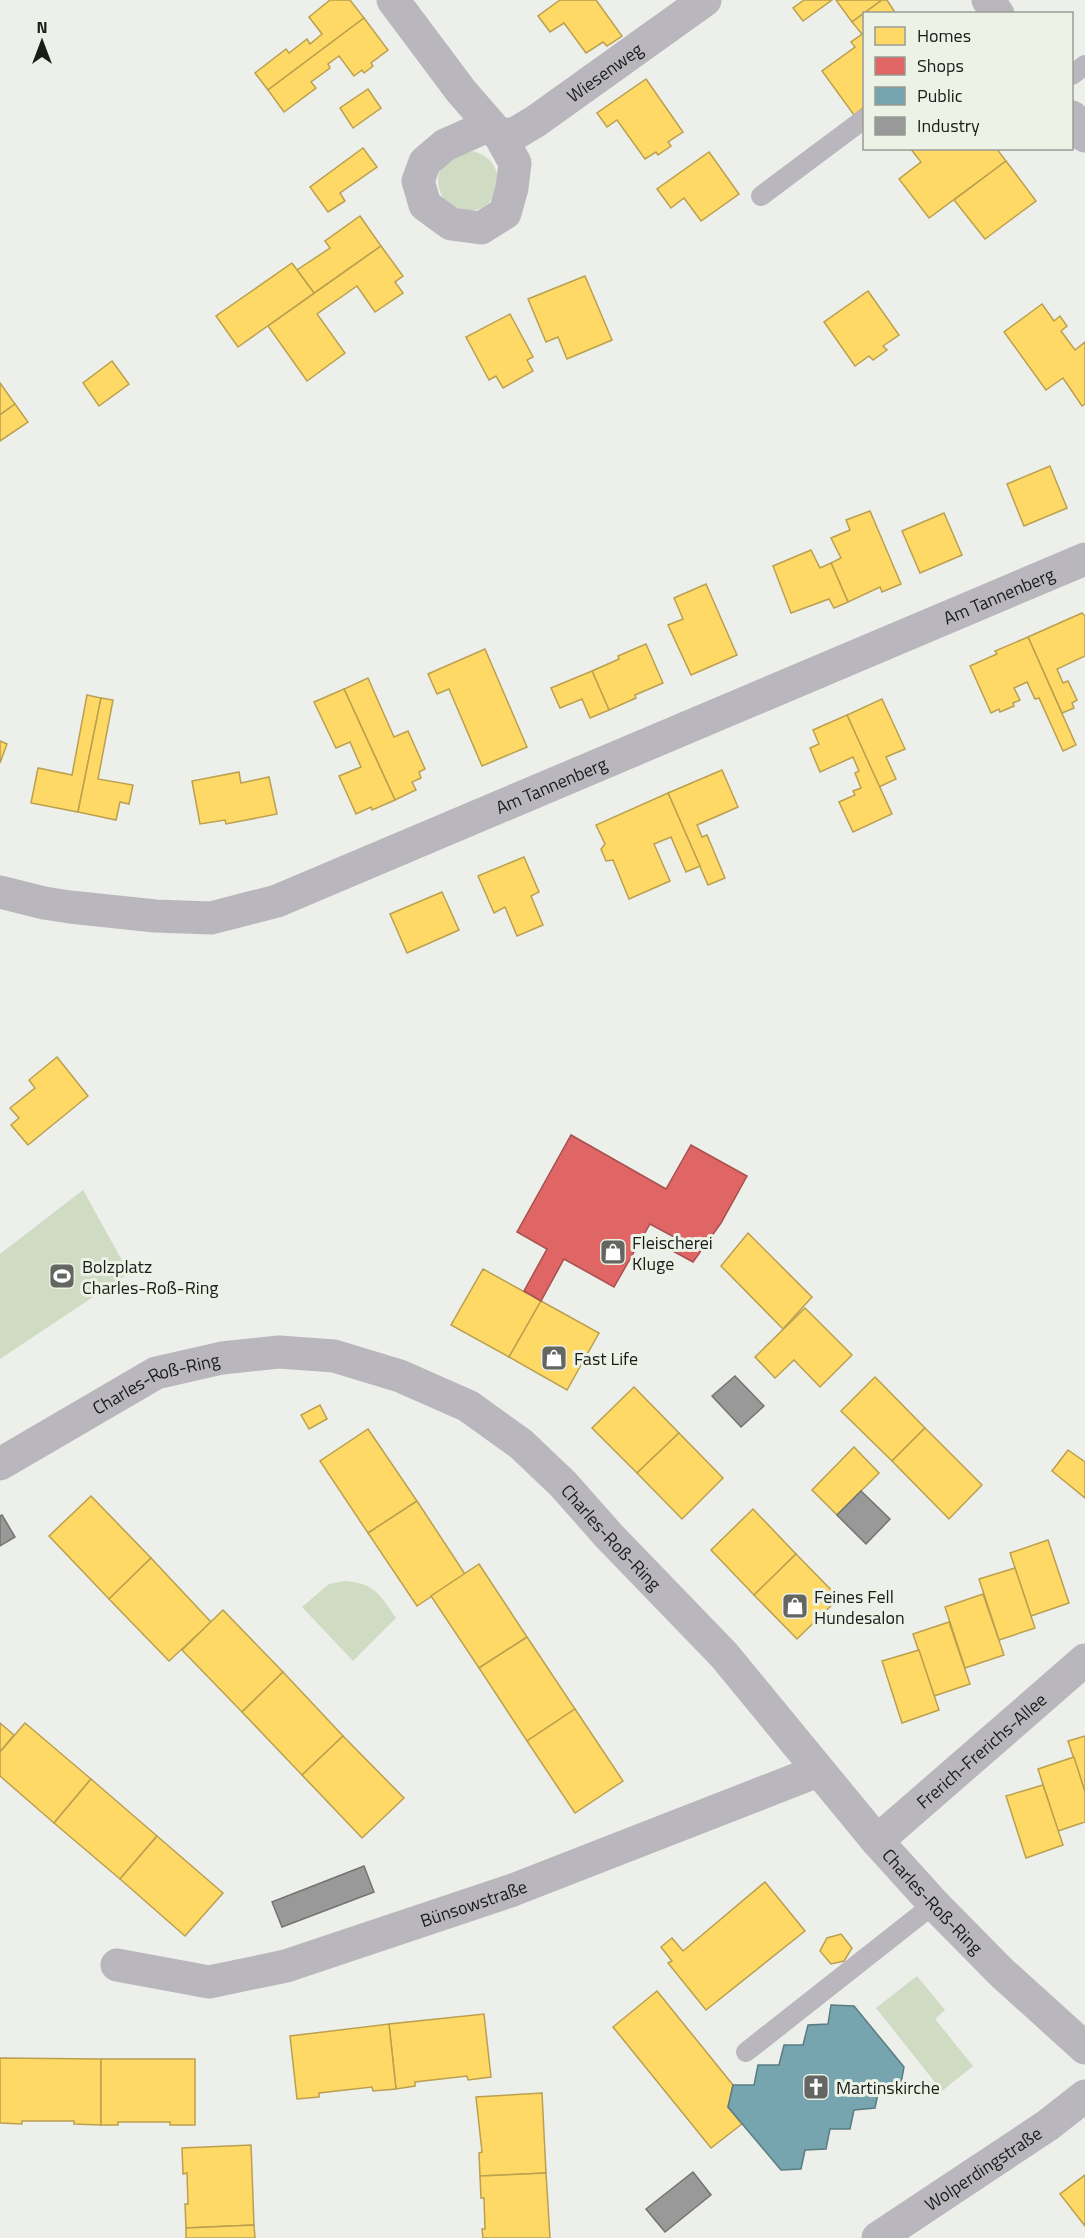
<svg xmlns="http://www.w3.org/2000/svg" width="1085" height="2238" viewBox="0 0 1085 2238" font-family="'Titillium Web',sans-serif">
  <rect width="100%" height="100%" fill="#edefea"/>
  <g fill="#d0dbc3">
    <circle cx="468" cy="181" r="30"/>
    <path d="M83,1190L129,1273L0,1359V1254Z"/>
    <path d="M345,1581C375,1583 380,1595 396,1618L353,1661L302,1607L329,1584Z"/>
    <path d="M917,1976L945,2010L935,2019L973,2066L942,2091L876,2008Z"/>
  </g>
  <g fill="#ffd966" stroke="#baa04f" stroke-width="1.5">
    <path d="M330,0H350L364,18L268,90L255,73L286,49L289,53L307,39L310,44L322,34L309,17Z"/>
    <path d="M560,0H596L622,36L607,46L603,42L586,53L564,23L550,32L538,16Z"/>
    <path d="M804,0H832L803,21L793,8Z"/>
    <path d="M836,0H882L852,22Z"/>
    <path d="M882,0H887L896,14H864V107L854,115L822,71L855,47L851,42L862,34L852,22Z"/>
    <path d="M364,18L388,50L371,63L373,66L364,73L362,70L354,76L339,56L328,64L330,68L311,82L316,88L284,112L268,90Z"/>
    <path d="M646,79L683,132L668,142L671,146L658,155L656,152L645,159L617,120L607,127L597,113Z"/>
    <path d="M368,89L381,108L353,128L340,108Z"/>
    <path d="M363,148L377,167L340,193L345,201L328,212L310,187Z"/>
    <path d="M910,148H996L1006,161L929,218L899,179L921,162Z"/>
    <path d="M709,152L739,194L701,221L684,198L671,208L657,189Z"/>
    <path d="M1006,161L1036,201L985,239L954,200Z"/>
    <path d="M360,216L381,246L314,293L297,270L330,248L325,241Z"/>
    <path d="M381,246L403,276L395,282L403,293L375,312L357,286L317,314L345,353L307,381L268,326Z"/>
    <path d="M292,263L314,293L238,347L216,316Z"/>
    <path d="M585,276L612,340L567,359L558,337L546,342L528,299Z"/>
    <path d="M868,291L899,335L883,346L887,350L873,360L869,356L855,366L824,322Z"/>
    <path d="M1042,304L1054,321L1060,316L1067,326L1061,331L1075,350L1085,342V404L1082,406L1063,378L1046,390L1004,332Z"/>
    <path d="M510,314L533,357L527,360L533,371L503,388L496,376L489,380L466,337Z"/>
    <path d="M112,361L129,384L99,406L83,383Z"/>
    <path d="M0,383L15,404L0,415Z"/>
    <path d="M15,404L28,422L0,441V415Z"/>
    <path d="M1050,466L1067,508L1024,526L1007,484Z"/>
    <path d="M870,511L901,584L882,592L880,587L848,602L831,563L841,558L831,538L850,530L846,520Z"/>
    <path d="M944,513L962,555L920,573L902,531Z"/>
    <path d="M811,550L820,568L831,563L848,602L834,608L829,599L791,613L773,566Z"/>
    <path d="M706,584L737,655L691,675L668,625L683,619L674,598Z"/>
    <path d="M1082,613L1085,616V656L1057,669L1063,683L1068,681L1077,700L1072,703L1074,708L1062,713L1028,637Z"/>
    <path d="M1028,637L1076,745L1063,751L1039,698L1035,699L1027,682L1014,688L1020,700L1013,703L1014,706L1000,712L999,709L991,713L970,666L997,654L995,651Z"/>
    <path d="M646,644L663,683L635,695L636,698L609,710L592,671L619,659L618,656Z"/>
    <path d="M485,649L527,747L482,766L449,689L437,694L428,674Z"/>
    <path d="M592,671L609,710L590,718L582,699L560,708L551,688Z"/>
    <path d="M368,678L394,737L408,731L425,769L419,772L421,778L412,782L416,790L395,800L344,689Z"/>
    <path d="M344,689L395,800L372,810L371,807L356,814L339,776L361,767L350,742L336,748L314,702Z"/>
    <path d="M87,695L101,698L78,812L31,803L38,768L72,775Z"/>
    <path d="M101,698L113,700L98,779L133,785L129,804L120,802L116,820L78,812Z"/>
    <path d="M882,699L905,749L886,757L896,779L879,787L847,715Z"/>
    <path d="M847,715L892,814L853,832L839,802L855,795L853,791L861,788L855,773L859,771L853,757L820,772L810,748L819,744L813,730Z"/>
    <path d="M0,741L7,744L0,763Z"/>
    <path d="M722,770L738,807L697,825L702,837L707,835L725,878L708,885L668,793Z"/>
    <path d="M239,772L241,783L269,777L277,814L226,824L225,820L200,824L192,781Z"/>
    <path d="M668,793L700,866L686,872L671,837L654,844L670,881L629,899L613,860L606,861L601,849L605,844L596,825Z"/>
    <path d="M524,857L539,892L531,896L543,925L517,936L505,907L494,913L478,876Z"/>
    <path d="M442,892L459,930L407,953L390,914Z"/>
    <path d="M57,1057L88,1096L28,1145L11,1125L19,1118L10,1108L35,1088L29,1080Z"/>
    <path d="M748,1233L812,1297L783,1329L721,1266Z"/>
    <path d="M483,1269L541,1301L509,1357L451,1325Z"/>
    <path d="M541,1301L599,1333L567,1390L509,1357Z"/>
    <path d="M805,1308L852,1355L820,1387L794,1360L775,1378L755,1357Z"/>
    <path d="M875,1377L925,1428L892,1461L841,1411Z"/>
    <path d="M634,1387L679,1433L637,1473L592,1428Z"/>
    <path d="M320,1405L327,1419L309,1429L301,1415Z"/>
    <path d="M925,1428L982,1485L949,1519L892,1461Z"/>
    <path d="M368,1429L417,1501L368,1533L320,1461Z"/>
    <path d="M679,1433L723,1478L682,1519L637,1473Z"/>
    <path d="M854,1447L879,1473L837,1515L812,1490Z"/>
    <path d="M1068,1450L1085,1462V1498L1052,1471Z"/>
    <path d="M91,1496L151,1558L109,1599L49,1536Z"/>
    <path d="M417,1501L465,1574L417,1606L368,1533Z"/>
    <path d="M753,1509L796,1554L754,1595L711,1550Z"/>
    <path d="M1048,1540L1069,1603L1031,1616L1010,1553Z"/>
    <path d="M796,1554L839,1598L797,1639L754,1595Z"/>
    <path d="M151,1558L211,1622L169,1661L109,1599Z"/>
    <path d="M479,1564L527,1637L479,1668L431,1596Z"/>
    <path d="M1015,1568L1035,1628L999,1640L979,1579Z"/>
    <path d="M983,1594L1004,1655L965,1668L945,1607Z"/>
    <path d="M223,1610L283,1672L242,1712L182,1650Z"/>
    <path d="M949,1622L970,1684L934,1696L913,1634Z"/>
    <path d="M527,1637L575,1709L527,1741L479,1668Z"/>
    <path d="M919,1650L939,1710L902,1723L882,1661Z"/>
    <path d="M283,1672L343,1736L302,1775L242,1712Z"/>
    <path d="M575,1709L623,1781L575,1813L527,1741Z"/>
    <path d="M0,1723L14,1735L0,1752Z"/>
    <path d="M25,1723L91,1779L54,1823L0,1776V1752Z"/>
    <path d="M343,1736L404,1798L362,1838L302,1775Z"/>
    <path d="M1085,1736V1792L1068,1741Z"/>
    <path d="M1074,1757L1085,1792V1822L1058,1831L1038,1769Z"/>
    <path d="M91,1779L157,1836L120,1879L54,1823Z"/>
    <path d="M1043,1785L1063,1845L1026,1858L1006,1796Z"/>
    <path d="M157,1836L223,1893L185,1936L120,1879Z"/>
    <path d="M765,1882L805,1931L706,2010L668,1963L672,1961L661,1947L672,1938L683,1951Z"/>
    <path d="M841,1934L852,1948L844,1961L831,1964L820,1951L827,1938Z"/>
    <path d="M657,1991L733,2085L728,2107L742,2124L711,2148L613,2027Z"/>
    <path d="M484,2014L491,2077L468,2080L467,2076L415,2082V2086L396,2089L389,2024Z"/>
    <path d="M389,2024L396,2089L373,2091L372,2087L319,2093V2097L297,2099L290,2036Z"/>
    <path d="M0,2058L101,2059V2125L74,2124V2121H22V2124L0,2123Z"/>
    <path d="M101,2059H195V2125H170V2122H118V2125H101Z"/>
    <path d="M542,2093L546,2173L480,2176L479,2153L482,2152L476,2097Z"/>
    <path d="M251,2145L254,2225L186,2228L185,2204H188L187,2173L183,2174L182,2148Z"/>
    <path d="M546,2173L550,2238H483L482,2229H485L484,2198H481L480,2176Z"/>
    <path d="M1085,2175V2226L1060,2194Z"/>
    <path d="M254,2225L255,2238H186V2228Z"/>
  </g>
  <path fill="#e06666" stroke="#a5504f" stroke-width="1.5" d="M571,1135L666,1189L691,1145L747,1176L721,1223L693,1262L669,1249L676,1238L650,1224L614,1287L564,1259L541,1301L524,1291L547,1249L517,1232Z"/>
  <path fill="#76a5af" stroke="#5a7c82" stroke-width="1.5" d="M831,2005L854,2006L904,2067L900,2089H879L875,2108L854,2110L850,2129H830L826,2149L805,2150L801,2169L781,2170L728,2107L733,2085H754L758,2065H779L784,2045H803L808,2025L828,2024Z"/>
  <g fill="#999" stroke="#737472" stroke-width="1.5">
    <path d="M735,1376L764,1406L741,1427L712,1396Z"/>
    <path d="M861,1491L890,1519L866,1544L837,1515Z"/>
    <path d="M2,1515L15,1537L0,1546V1516Z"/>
    <path d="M364,1866L374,1892L282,1927L272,1902Z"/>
    <path d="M693,2172L711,2195L665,2232L646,2209Z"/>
  </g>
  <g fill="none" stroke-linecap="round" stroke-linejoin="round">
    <g stroke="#b9b7bd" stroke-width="20">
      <path d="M1072,75L1085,65"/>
      <path d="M761,196L864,119"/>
      <path d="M746,2052L934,1904"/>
    </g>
    <g stroke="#b9b7bd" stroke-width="33">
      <path id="s1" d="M393,0L461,91L500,136L516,133L536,121L705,0"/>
      <path d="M490,125L445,145L425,162L418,181L425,205L451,224L481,228L505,213L512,188L515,163L500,136"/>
      <path id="s2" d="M0,892L44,903L70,907L155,916L211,918L277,901L1085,559"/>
      <path id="s3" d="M0,1464L156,1373L222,1358L279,1352L334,1356L400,1376L468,1406L521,1444L563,1484L609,1536L724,1655L877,1841L934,1904L1001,1972L1085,2048"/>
      <path id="s4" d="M877,1841L1085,1660"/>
      <path id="s5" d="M117,1965L209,1982L286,1966L513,1890L818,1771"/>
      <path id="s6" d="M878,2238L1048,2125L1085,2096"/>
    </g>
    <g stroke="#b9b7bd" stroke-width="33">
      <path d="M988,0L998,14"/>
      <path d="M1072,117L1085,136"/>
    </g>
  </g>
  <defs>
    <symbol id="shop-square" viewBox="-11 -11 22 22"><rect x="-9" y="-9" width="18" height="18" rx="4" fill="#646662" stroke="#edf2e7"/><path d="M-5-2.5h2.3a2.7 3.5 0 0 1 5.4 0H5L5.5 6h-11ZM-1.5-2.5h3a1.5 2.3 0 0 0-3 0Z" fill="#fff"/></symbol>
    <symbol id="stadium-square" viewBox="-11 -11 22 22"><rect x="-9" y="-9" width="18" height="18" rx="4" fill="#646662" stroke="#edf2e7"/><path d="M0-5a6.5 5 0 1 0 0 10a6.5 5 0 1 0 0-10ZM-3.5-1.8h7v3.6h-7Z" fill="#fff"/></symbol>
    <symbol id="church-square" viewBox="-11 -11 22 22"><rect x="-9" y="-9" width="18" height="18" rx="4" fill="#646662" stroke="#edf2e7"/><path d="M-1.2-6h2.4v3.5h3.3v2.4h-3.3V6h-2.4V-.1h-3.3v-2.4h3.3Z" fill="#fff"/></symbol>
  </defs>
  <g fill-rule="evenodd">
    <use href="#shop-square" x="598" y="1237" width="30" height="30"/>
    <use href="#stadium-square" x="47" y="1261" width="30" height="30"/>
    <use href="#shop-square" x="539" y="1343" width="30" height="30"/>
    <use href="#shop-square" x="780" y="1591" width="30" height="30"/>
    <use href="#church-square" x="801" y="2072" width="30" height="30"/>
  </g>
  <g text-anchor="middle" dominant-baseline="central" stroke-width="6" stroke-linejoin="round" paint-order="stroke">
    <g font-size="18" fill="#1a1c18" stroke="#edf2e7">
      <text stroke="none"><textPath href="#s1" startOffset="297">Wiesenweg</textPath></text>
      <text stroke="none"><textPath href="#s2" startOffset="1065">Am Tannenberg</textPath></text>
      <text stroke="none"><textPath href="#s2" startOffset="579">Am Tannenberg</textPath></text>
      <text stroke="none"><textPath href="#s3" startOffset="177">Charles-Roß-Ring</textPath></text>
      <text stroke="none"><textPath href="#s3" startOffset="699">Charles-Roß-Ring</textPath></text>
      <text stroke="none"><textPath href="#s4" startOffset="138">Frerich-Frerichs-Allee</textPath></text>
      <text stroke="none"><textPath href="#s3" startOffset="1185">Charles-Roß-Ring</textPath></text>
      <text stroke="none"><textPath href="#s5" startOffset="370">Bünsowstraße</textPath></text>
      <text stroke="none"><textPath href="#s6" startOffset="126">Wolperdingstraße</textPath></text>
    </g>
    <g font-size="18" fill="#1a1c18" stroke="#edf2e7" text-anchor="start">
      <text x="632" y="1242">Fleischerei<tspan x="632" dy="21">Kluge</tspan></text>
      <text x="82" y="1266">Bolzplatz<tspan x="82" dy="21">Charles-Roß-Ring</tspan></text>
      <text x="574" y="1358">Fast Life</text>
      <text x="814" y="1596">Feines Fell<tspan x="814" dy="21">Hundesalon</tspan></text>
      <text x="836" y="2087">Martinskirche</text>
    </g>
  </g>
  <rect x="863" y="12" width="210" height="138" fill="#edf2e7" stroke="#999c94" stroke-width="1.5"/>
  <rect x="875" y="27" width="30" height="18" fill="#ffd966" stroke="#999c94" stroke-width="1.5"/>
  <text x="917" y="42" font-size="18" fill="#1a1c18">Homes</text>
  <rect x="875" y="57" width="30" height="18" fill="#e06666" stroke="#999c94" stroke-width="1.5"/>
  <text x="917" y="72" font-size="18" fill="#1a1c18">Shops</text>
  <rect x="875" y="87" width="30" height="18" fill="#76a5af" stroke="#999c94" stroke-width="1.5"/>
  <text x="917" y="102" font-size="18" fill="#1a1c18">Public</text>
  <rect x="875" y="117" width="30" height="18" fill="#999999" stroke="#999c94" stroke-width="1.5"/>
  <text x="917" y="132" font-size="18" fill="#1a1c18">Industry</text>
  <g transform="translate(42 42)" stroke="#edf2e7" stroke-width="4.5" paint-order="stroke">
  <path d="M0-4.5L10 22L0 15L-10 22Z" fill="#1a1c18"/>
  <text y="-9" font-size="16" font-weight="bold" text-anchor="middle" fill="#1a1c18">N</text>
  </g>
</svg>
